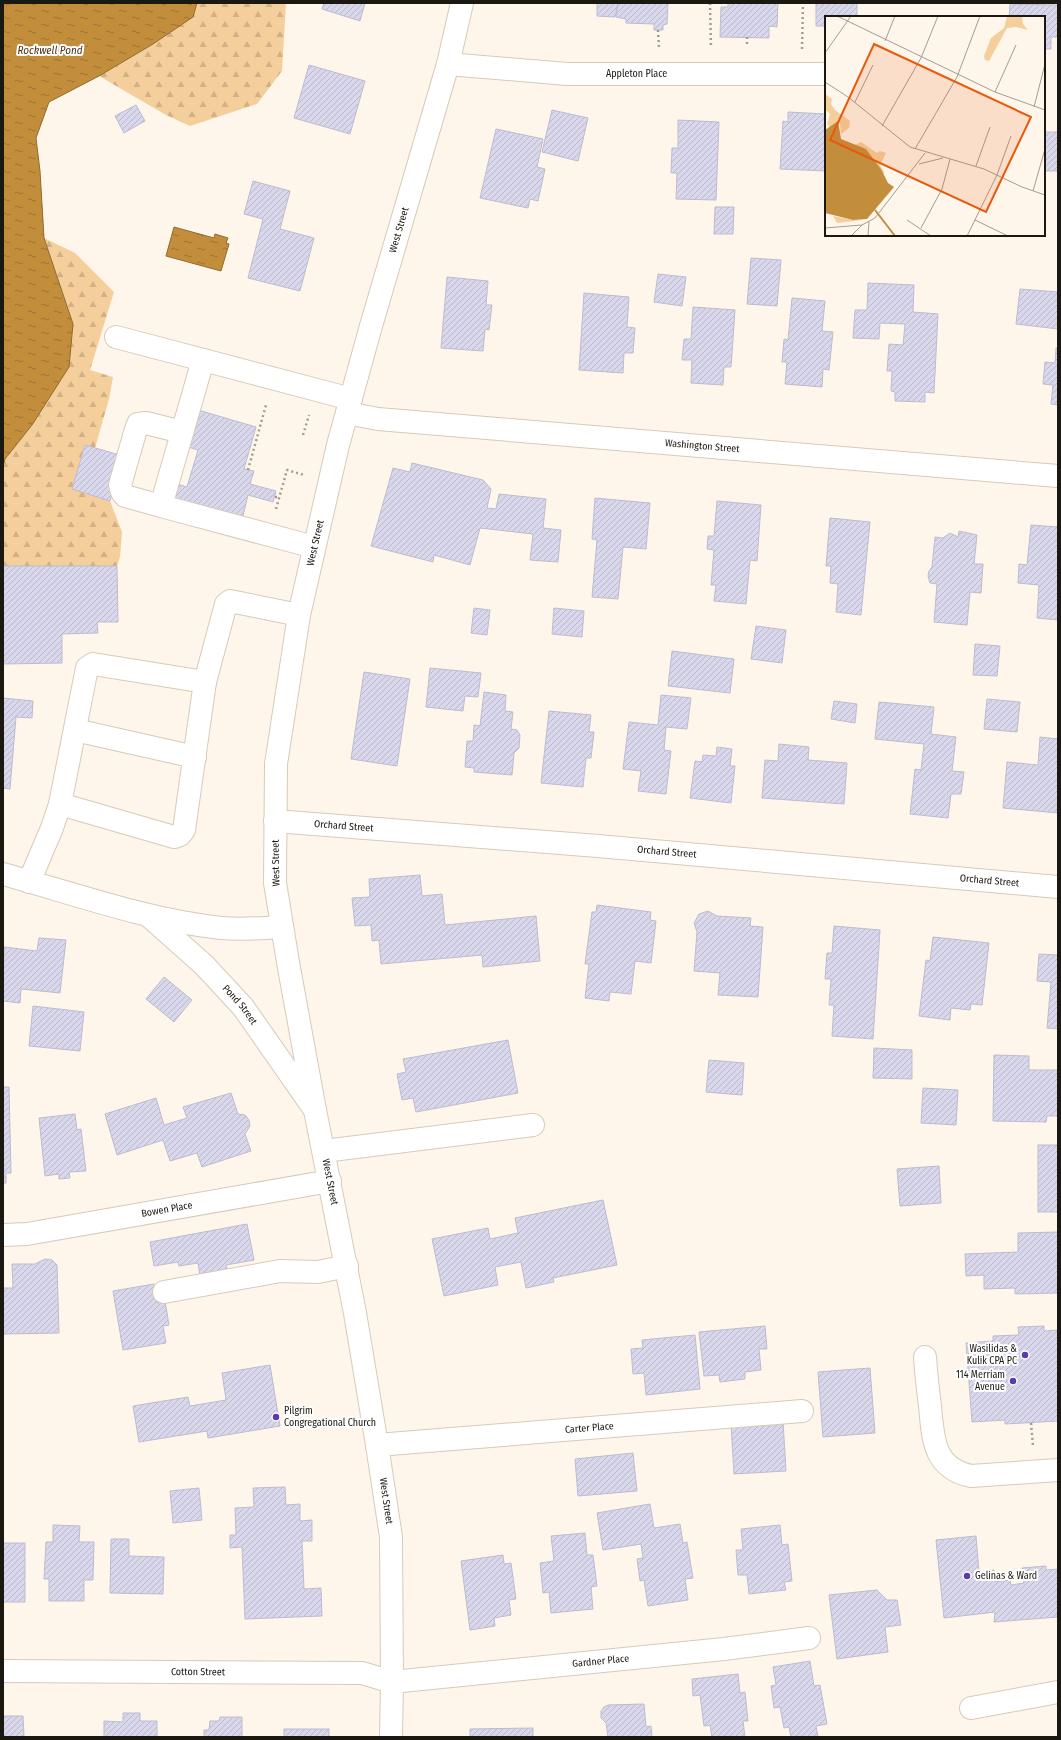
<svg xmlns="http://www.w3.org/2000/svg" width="1061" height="1740" viewBox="0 0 1061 1740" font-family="'Fira Sans Condensed',sans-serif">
  <defs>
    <pattern id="forest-firs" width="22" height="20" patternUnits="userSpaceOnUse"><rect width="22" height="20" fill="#f4cf9c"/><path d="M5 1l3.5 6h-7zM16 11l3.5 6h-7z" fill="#d1b185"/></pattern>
    <pattern id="water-ripples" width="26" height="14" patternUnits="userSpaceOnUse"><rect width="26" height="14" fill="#c28e3c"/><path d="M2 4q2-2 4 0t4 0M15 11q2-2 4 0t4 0" fill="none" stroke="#9d7331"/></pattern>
    <pattern id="building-hatch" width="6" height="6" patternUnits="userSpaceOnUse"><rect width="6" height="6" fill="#d9d7ec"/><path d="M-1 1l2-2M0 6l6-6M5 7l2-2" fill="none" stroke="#bab8c9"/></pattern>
  </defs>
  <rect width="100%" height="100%" fill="#fef6eb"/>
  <g fill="url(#forest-firs)">
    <path d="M197,3H286L282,71L257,104L190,126L166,115L99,76L153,44L193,17Z"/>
    <path d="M44,238L75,253L114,292L90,370L113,377L109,399L95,448L85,445L72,489L110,501L122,532L120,557L117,566H3V466L5,459L32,425L69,367L73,324Z"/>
  </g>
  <g fill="url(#water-ripples)" stroke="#906a2f">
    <path d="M3,3H197L193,17L153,44L99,76L49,102L36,138L40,171L44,238L73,324L69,367L32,425L5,459L3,466Z"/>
    <path d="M174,227L214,238L215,234L228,238L226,243L229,244L221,271L166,256Z"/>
  </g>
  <g fill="url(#building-hatch)" stroke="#bdbbcf">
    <path d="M324,3H365L360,21L322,9Z"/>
    <path d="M597,3H618L615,17L597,16Z"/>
    <path d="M618,3H668L667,24L663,25V30H654V24L626,23V19L616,17Z"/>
    <path d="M728,3H778L777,27L769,26V38L720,37L721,7H728Z"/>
    <path d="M816,3H857V17H826V26H816Z"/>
    <path d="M1010,4L1058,5V37H1051V49H1044V17H1009Z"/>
    <path d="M309,65L365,81L350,134L294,118Z"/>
    <path d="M136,105L145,121L124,133L115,116Z"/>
    <path d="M552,110L588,118L578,161L542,152Z"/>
    <path d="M788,112L826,114V171L780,169L783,121L788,122Z"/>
    <path d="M678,120L719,122L716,200L676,199L677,173H671L672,148H678Z"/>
    <path d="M496,129L543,139L537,167L545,169L538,201L530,199L528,208L480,198Z"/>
    <rect x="1044" y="132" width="14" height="39"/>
    <path d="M253,181L290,191L280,229L314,238L300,291L248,278L263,219L244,214Z"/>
    <path d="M715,207H734L733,234H714Z"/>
    <path d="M751,258L781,260L777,306L747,304Z"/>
    <path d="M658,274L686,277L682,306L654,302Z"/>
    <path d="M447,277L488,281L486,305H492L489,330L485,329L483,351L441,348Z"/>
    <path d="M868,283L914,285L913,312L938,314L934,393L925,392V402L895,401V392L891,391L892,371H887L889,344L903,345L905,324L880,323L879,339L853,338L855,310H867Z"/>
    <path d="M1020,289L1058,292V329L1016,324Z"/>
    <path d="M584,293L629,297L627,327L635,328L633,353H624L623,373L579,370Z"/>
    <path d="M792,298L825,301L822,331L833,332L829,370L823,369L822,387L785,384L787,362H782L784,339L788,340Z"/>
    <path d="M693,307L735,310L731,367H724L723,385L691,383L692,360H682L684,339H691Z"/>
    <path d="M1056,348H1058V405L1051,404L1053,385L1043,384L1045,362L1055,363Z"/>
    <path d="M198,410L256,427L244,469L254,471L250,484L276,491L273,502L248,495L238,537L170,497L174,483L187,487L198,450L188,447Z"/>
    <path d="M85,445L123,456L110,501L72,489Z"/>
    <path d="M412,463L483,480L491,489L487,508L496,509L499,494L546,499L543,528L561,530L558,562L530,560L533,534L480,528L470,565L434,555L433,562L371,546L393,468L410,472Z"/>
    <path d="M595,498L650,503L646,549L623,547L618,599L592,597L597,540L592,539Z"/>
    <path d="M717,501L761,505L757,561L750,560L746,604L714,601L716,585H711L714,550L707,549L708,536H714Z"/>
    <path d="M830,518L870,522L861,615L836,612L838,584L830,583L831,566H826Z"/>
    <path d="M1031,525L1058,527V620L1037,618L1039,585L1018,583L1019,564L1027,565Z"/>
    <path d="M959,531L977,535L974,564H983L981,593L970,592L967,625L934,622L937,584L930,583L928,576L929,571L932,567L935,537L943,538L950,533L958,537Z"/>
    <path d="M3,566H117L118,622H97L98,633L62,634V663L3,664Z"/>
    <path d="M474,608L490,610L487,635L471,633Z"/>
    <path d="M554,608L584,611L582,637L552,634Z"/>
    <path d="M756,626L786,630L782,663L751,659Z"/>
    <path d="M975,644L1000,646L997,676L973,675Z"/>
    <path d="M672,651L734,659L730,693L668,686Z"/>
    <path d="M430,668L481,673L478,697L465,696L463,711L426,707Z"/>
    <path d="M364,672L410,679L397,766L351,759Z"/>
    <path d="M484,692L506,695L505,711L513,712L511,729L517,730L520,735L519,748L514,753L512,775L474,772V768L465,767L467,741H473L474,725L480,726Z"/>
    <path d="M661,695L691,698L687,729L666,727L664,750L671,751L666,794L638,791L641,771L623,769L629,722L658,725Z"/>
    <path d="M3,698L33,701L32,718L16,717L10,789L3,788Z"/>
    <path d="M987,699L1020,702L1017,732L984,729Z"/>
    <path d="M834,701L857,704L855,723L831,719Z"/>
    <path d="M879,702L934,707L931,734L956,737L952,771L964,772L961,794H951L948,818L910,814L915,769L921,770L924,744L875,739Z"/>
    <path d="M549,711L591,715L589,732H594L591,758H586L583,787L541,783Z"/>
    <path d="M1040,737L1058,739V813L1003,808L1007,762L1038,765Z"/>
    <path d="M779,744L809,747L808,760L847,763L844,804L762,798L765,760L778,761Z"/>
    <path d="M717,747L732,749L730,766H735L731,803L690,798L695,761L702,762L703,755L716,756Z"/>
    <path d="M420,875L422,896L442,894L445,925L536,916L540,961L483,967L482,955L381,964L379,940L372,941L371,925L355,926L352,898L370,897L369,879Z"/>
    <path d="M597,905L651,912L650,920L656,921L651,963L635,961L631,994L610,992L609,1001L585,998L589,964H585L592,912H596Z"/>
    <path d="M708,911L717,916L751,918L750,926L763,927L758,997L718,995L720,973L694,971L697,932L694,923L699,914Z"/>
    <path d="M834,926L880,930L873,1039L832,1036L834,1005H829L831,979H825L827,953H832Z"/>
    <path d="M933,937L989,943L982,1005L971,1004L970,1010L951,1008L950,1020L919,1016L926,960L930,961Z"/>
    <path d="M39,938L66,940L60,993L21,989L20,1003L3,1001L4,947L37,951Z"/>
    <path d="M1039,954L1058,955V1029L1047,1028L1051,982L1037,981Z"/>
    <path d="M164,977L192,1000L174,1022L146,999Z"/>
    <path d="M33,1006L84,1012L80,1051L29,1046Z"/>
    <path d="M508,1040L518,1093L416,1112L413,1098L402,1100L397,1074L406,1072L403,1059Z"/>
    <path d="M874,1048L912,1050V1079L873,1078Z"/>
    <path d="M994,1055L1029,1056V1070H1058V1116H1047L1046,1122L993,1121Z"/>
    <path d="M709,1060L744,1063L742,1095L706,1092Z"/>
    <path d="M3,1087H9L11,1173H6V1183H3Z"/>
    <path d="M923,1088L958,1090L956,1125L921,1123Z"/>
    <path d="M231,1093L238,1114L245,1115L249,1120L250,1126L245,1134L251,1151L202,1167L197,1153L170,1161L163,1140L117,1155L105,1114L156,1098L164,1125L187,1118L183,1107Z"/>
    <path d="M75,1114L77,1130L81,1129L86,1171L69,1172L70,1178L59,1179V1174L45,1176L39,1118Z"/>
    <rect x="1038" y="1145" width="20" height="67"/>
    <path d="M939,1166L941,1203L900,1206L897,1169Z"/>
    <path d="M603,1200L617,1265L553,1278L554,1282L526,1288L521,1262L495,1267L498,1285L444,1296L432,1239L488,1228L490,1239L518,1233L515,1218Z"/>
    <path d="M247,1224L254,1260L226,1265L228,1271L200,1276L198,1263L179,1266L178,1262L154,1266L150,1242Z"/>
    <path d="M1058,1232V1293L1015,1294V1288L984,1289V1275L966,1276L965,1254L1018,1252V1233Z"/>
    <path d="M45,1259L52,1260L57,1265L59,1333L3,1334V1288H13L12,1264H35Z"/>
    <path d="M154,1284L157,1303L165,1301L169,1325L163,1326L166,1343L123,1350L113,1291Z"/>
    <path d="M765,1326L767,1349H759L761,1370L745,1372V1379L720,1382L719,1375L704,1376L699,1332Z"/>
    <path d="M1044,1326V1331L1058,1330V1421L1005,1424V1420L972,1422L966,1343L993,1341V1336L1019,1335L1018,1327Z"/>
    <path d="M695,1335L700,1389L646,1395L644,1373L633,1374L631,1349L643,1348L642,1340Z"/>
    <path d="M270,1365L280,1426L208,1438L207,1431L139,1442L133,1406L188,1397L190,1406L226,1400L222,1373Z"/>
    <path d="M870,1368L875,1433L823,1437L818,1372Z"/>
    <path d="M783,1421L786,1471L734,1474L731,1424Z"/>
    <path d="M633,1453L637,1491L578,1496L575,1459Z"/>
    <path d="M285,1487L286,1505L300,1504V1521L312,1520V1541H302L304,1589L321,1588L322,1616L245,1619L242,1547L230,1548V1535H236L235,1508L254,1507L253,1488Z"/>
    <path d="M199,1488L202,1520L173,1523L170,1491Z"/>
    <path d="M650,1504L654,1528L680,1524L683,1543L687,1542L693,1578L685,1579L688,1600L648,1606L644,1580L640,1581L637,1559L643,1558L641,1544L603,1550L597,1513Z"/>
    <path d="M53,1525L80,1526L79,1542H94L93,1580H84V1601H49V1579H44L46,1542H53Z"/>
    <path d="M780,1525L782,1545L788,1544L792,1581L784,1582L786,1590L749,1594L747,1575H738L736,1550H743L741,1529Z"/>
    <path d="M585,1533L587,1555H593L597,1586L591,1587L593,1609L551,1613L549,1592L543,1593L540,1563L554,1561L551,1536Z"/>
    <path d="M976,1536L979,1572L994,1570L995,1582L1010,1580L1011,1585L1024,1583L1022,1568L1046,1566V1570L1058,1569V1617L994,1622L995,1612L944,1618L936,1540Z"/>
    <path d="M111,1539H129V1556L164,1557L163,1594L110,1593Z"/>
    <rect x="3" y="1543" width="22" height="59"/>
    <path d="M503,1555L504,1564L511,1563L516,1599L509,1600L511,1615L494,1618L495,1626L470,1630L461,1561Z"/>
    <path d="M877,1590L887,1600H897L901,1625L885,1627L888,1652L837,1659L829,1595Z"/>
    <path d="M810,1661L814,1686L820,1685L827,1724L816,1726L818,1737H791L789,1727L784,1728L780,1707L774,1708L771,1686L776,1685L773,1667Z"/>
    <path d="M738,1674L740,1693L745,1692L748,1721H743L745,1737H712L710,1725L704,1726L700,1695L693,1696L692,1679Z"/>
    <path d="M644,1704L646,1727L651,1726L652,1737H608L606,1723L601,1718V1711L604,1707L608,1705Z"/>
    <path d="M123,1713H140V1721H157V1737H104V1721L123,1722Z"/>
    <path d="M3,1716H23L24,1737H3Z"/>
    <path d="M220,1717H242V1737H204V1730H209L210,1721H219Z"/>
    <path d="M533,1728V1737H470V1729Z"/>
    <rect x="284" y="1729" width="45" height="8"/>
  </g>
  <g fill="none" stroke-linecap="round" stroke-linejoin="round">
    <defs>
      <g id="minor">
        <path id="s1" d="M448,64L567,74H826"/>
        <path d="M116,337L351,399"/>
        <path d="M203,360L161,506L314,547"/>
        <path id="s2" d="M347,413L378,419L1058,476"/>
        <path d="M161,506L125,496L122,492L120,485L136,429L138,424L146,423L182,432"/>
        <path d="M75,730L195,757"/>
        <path d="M60,804L174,837L180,835L184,830L205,682"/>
        <path id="s3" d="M275,821L598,846L1058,887"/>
        <path d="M3,874C75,894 147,920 221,928C242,930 262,928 282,927"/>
        <path d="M29,882L52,828L60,804L87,668L93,664L205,682L226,604L230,601L299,615"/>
        <path id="s4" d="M150,917L204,965L243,1007L315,1110"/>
        <path d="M324,1151L533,1125"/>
        <path id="s5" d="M3,1235L27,1234L330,1181"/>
        <path d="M164,1292L280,1271L318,1272L347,1266"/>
        <path d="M925,1357C926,1373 928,1390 930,1406C933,1438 933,1468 971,1476L1058,1470"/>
        <path id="s6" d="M377,1445L802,1411"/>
        <path id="s7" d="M3,1671L362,1673L392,1682L724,1649L809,1638"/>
        <path d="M971,1708L1058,1692"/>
      </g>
      <g id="major">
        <path id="s8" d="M391,1737L392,1682L391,1537L377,1445L355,1313L315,1110L289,968L275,883L276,764L299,615L338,445L371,326L448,64L462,3"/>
      </g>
    </defs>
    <use href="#minor" stroke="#d7cab8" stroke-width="24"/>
    <use href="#major" stroke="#d7cab8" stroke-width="24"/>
    <g stroke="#a29c93" stroke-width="2.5" stroke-dasharray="2 3" stroke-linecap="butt">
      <path d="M710,3L711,48"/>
      <path d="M658,30L659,48"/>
      <path d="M747,37V47"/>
      <path d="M802,49L803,3"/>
      <path d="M303,435L309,415"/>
      <path d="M248,470L266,405"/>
      <path d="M275,497H279"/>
      <path d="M276,509L287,470L304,475"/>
      <path d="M1031,1423L1033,1446"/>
    </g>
    <use href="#minor" stroke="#fff" stroke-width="22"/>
    <use href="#major" stroke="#fff" stroke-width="22"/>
  </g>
  <g fill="#5b3ab2" stroke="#fff" stroke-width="1.5">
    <circle cx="1025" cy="1355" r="4"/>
    <circle cx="1013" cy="1381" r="4"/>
    <circle cx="276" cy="1417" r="4"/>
    <circle cx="967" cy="1576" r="4"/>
  </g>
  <g text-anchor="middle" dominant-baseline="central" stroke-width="4" stroke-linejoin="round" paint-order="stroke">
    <g font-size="10" fill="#1b1711" stroke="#fff">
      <text stroke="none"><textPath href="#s1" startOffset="189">Appleton Place</textPath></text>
      <text stroke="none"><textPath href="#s8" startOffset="1532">West Street</textPath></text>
      <text stroke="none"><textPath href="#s2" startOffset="357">Washington Street</textPath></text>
      <text stroke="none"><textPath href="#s8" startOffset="1208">West Street</textPath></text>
      <text stroke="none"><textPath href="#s3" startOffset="69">Orchard Street</textPath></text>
      <text stroke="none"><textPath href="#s3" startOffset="393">Orchard Street</textPath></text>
      <text transform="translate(276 863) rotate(-91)">West Street</text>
      <text stroke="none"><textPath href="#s3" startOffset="717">Orchard Street</textPath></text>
      <text stroke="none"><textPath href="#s4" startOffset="126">Pond Street</textPath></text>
      <text transform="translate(330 1182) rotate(79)">West Street</text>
      <text stroke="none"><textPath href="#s5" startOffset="166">Bowen Place</textPath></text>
      <text stroke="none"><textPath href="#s6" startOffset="213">Carter Place</textPath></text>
      <text transform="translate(386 1501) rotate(82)">West Street</text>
      <text stroke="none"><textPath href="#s7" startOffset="600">Gardner Place</textPath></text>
      <text stroke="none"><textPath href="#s7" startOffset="195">Cotton Street</textPath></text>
    </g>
    <g font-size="10" fill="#1b1711" stroke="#fff" text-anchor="end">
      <text x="1017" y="1349">Wasilidas &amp;<tspan x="1017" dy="12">Kulik CPA PC</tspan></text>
      <text x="1005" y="1375">114 Merriam<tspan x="1005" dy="12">Avenue</tspan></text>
      <text x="284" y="1411" text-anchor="start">Pilgrim<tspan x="284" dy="12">Congregational Church</tspan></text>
      <text x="975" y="1576" text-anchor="start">Gelinas &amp; Ward</text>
    </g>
    <g font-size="11" font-style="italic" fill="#493310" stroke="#fff">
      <text x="50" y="50">Rockwell Pond</text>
    </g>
  </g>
  <g transform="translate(825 16)">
    <rect width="220" height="220" fill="#fef6eb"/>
    <path d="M182,0H197L198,8L203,14L191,11L182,12L164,45L160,44L159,40L166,22L179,12ZM0,78L7,83L6,88L10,94L25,105L24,112L16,118L15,107L4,111L2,108L5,98L0,93ZM36,126L52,137L55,135L61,137L55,149L59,156L58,160L56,153L41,133L28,130ZM8,200L28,204H38L12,207Z" fill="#f4cf9c"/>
    <path d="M13,105L16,123L41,133L56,153L63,167L69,171L42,203L28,204L0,197V114Z" fill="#c28e3c"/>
    <path fill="none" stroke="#c28e3c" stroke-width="2" d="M50,194L70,220"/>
    <path fill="none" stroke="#a39d94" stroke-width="1" d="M12,0L170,76L220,94M60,25L70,0M0,37L26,0M0,66L23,81L85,131L159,153L197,171L220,179M170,76L191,29M30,86L48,49M209,91L220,48M57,110L96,42L113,0M90,133L132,61L155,0M94,148L118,142M151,150L165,111M208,175L220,133M82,204L106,220M150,204L183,220M0,212L37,209M96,212L117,173L125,143M26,220L37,209L50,202L100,137M43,220L44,206M142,220L172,159L186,120"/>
    <path fill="#e8590c" fill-opacity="0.15" stroke="#e8590c" stroke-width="2" d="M49,28L206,101L161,196L5,124Z"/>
    <rect width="220" height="220" fill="none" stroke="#1b1711" stroke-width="2"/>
  </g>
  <rect width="1061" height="1740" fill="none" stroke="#1b1711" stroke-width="8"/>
</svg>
